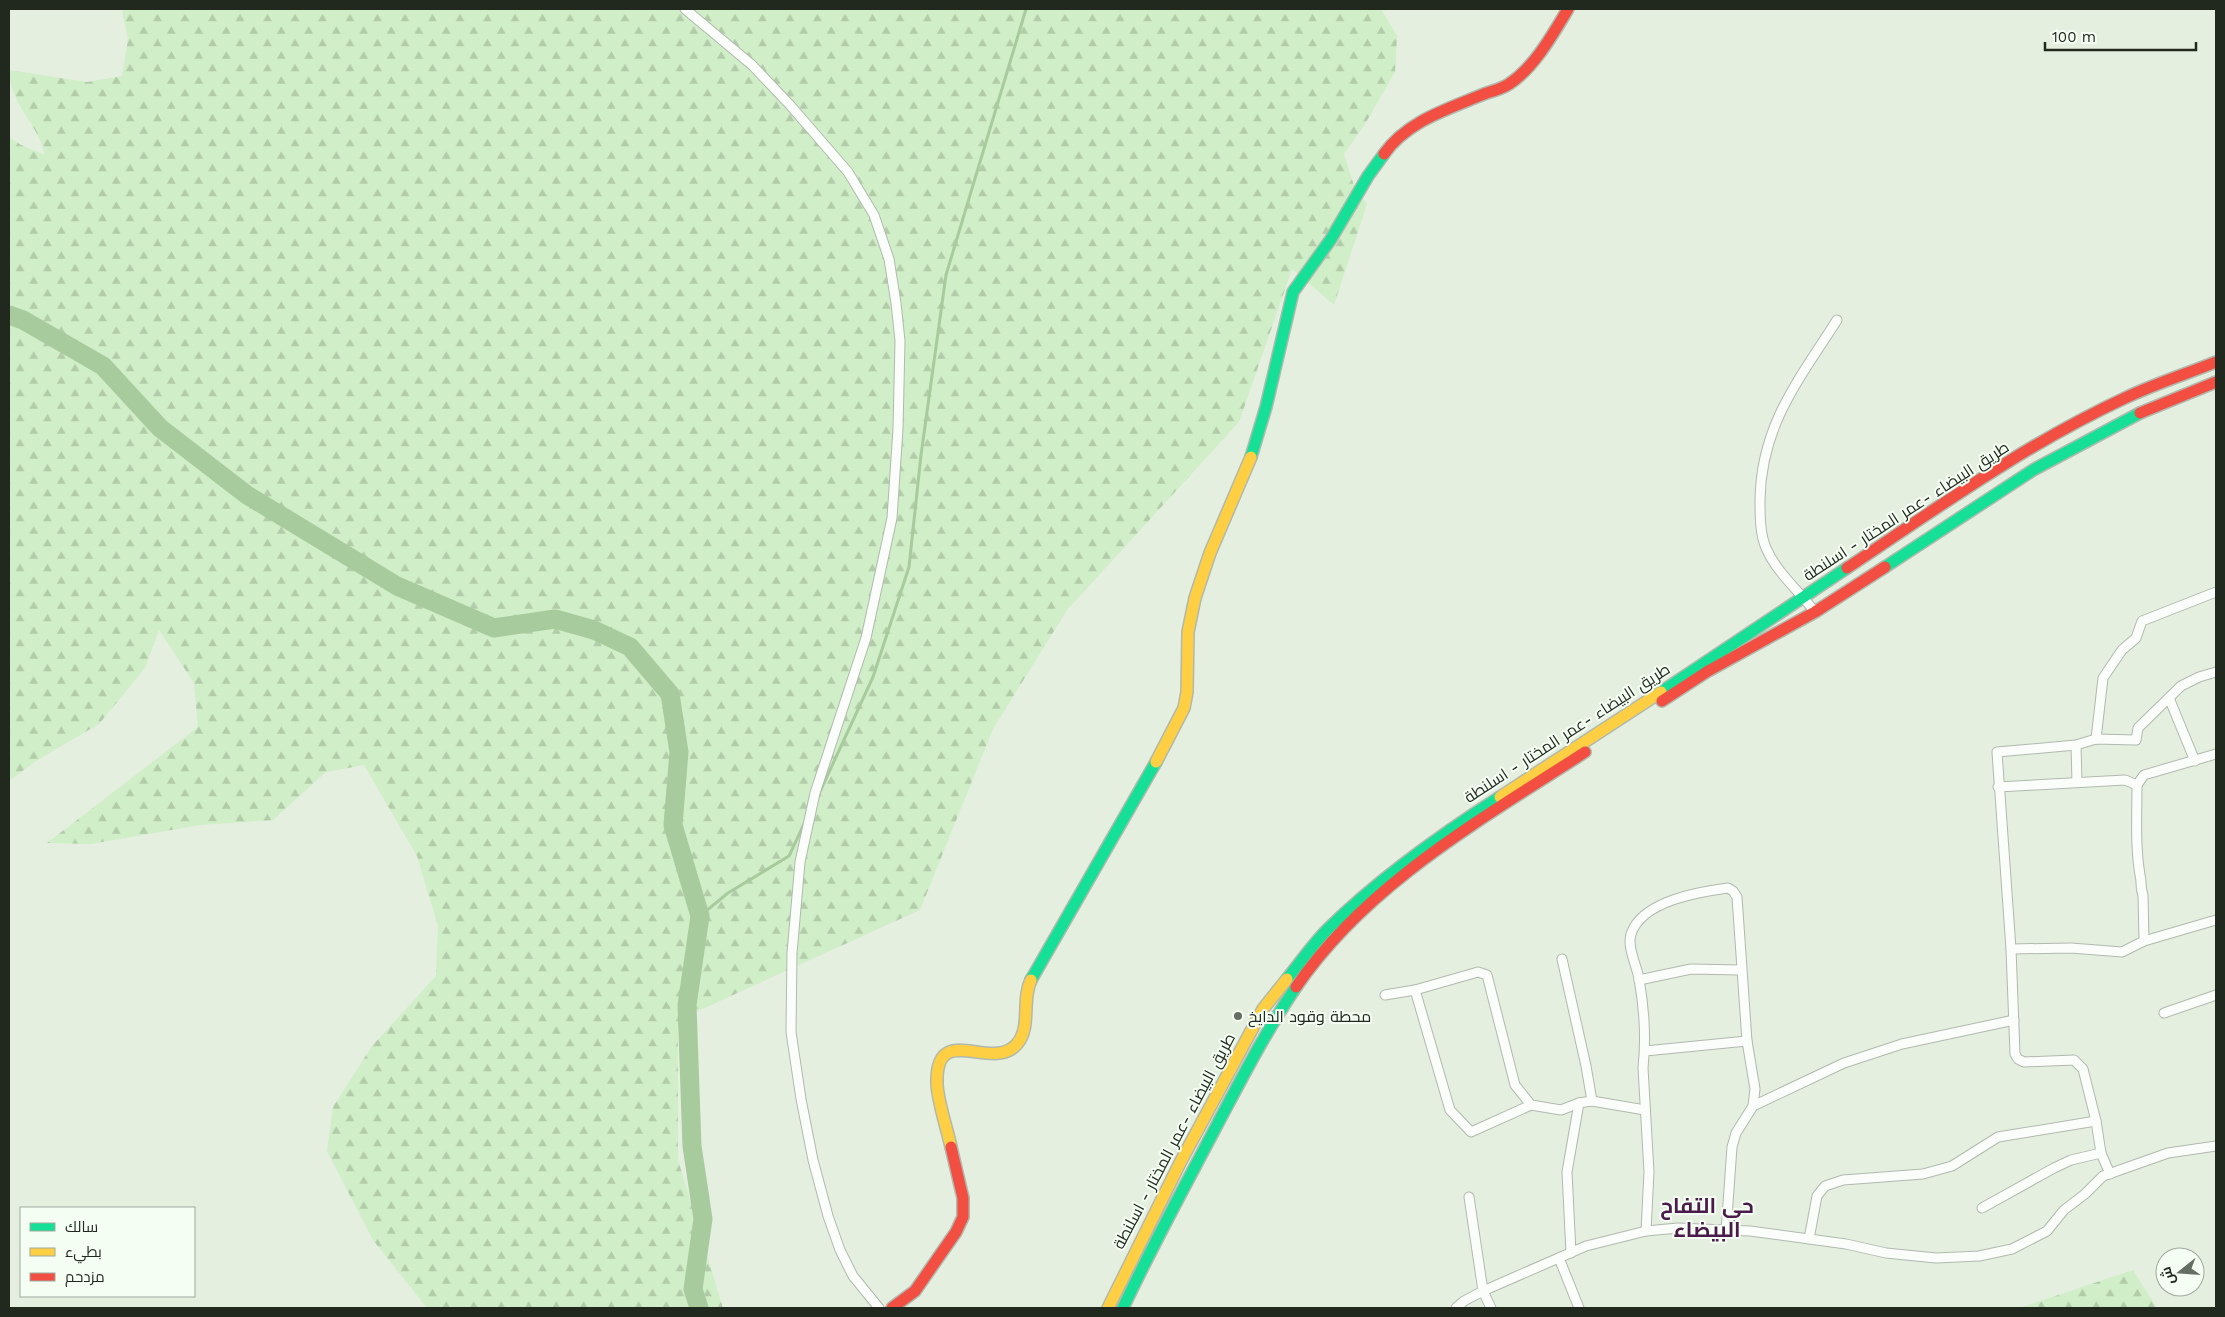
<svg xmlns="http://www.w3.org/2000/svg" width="2225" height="1317" viewBox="0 0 2225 1317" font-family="'Work Sans',Cairo,sans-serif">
  <defs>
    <pattern id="forest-firs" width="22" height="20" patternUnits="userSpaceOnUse" patternTransform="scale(1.25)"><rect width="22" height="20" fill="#d0eec7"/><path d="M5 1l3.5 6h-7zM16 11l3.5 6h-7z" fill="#b2ccaa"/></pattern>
  </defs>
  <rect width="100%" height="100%" fill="#e4efe0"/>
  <g fill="url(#forest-firs)">
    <path d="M122,9H1381L1397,36L1395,72L1365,124L1344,154L1355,189L1367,204L1334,305L1292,269L1239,422L1067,610L993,729L920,910L678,1020V1160L723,1308H427L373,1240L327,1151L333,1107L372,1046L436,976L438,926L417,856L364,765L326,772L273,820L200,825L91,844L47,843L198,727L194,683L159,630L145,668L99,724L36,761L9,781V137L21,145L45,155C39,125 9,103 9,70L87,82L122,76L128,39Z"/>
    <path d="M2133,1270L2157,1308H2019Z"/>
  </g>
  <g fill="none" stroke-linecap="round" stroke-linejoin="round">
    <g stroke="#a8cb9e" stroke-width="3">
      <path d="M818,796L873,677L909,567L921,455L946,275L1026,9"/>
      <path d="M700,916L728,893L789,856L804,824"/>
    </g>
    <path stroke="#a8cb9e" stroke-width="19" d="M9,315L23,320L103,366L160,428L247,495L397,586L494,628L555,619L594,630L630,647L670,694L679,752L673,825L700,916L687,1005L692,1146L703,1219L693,1289L699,1308"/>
    <defs>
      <g id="street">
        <path d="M685,9L752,65L790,105L848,172L874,215L889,259L896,303L900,341L898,429L892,518L866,638L815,793L800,862L792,953L791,1032L801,1099L813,1160L828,1216L840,1250L853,1276L879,1308"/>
        <path d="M1815,612C1799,591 1777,573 1766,548C1760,534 1760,516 1760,500C1761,425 1799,380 1837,320"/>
        <path d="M2169,698L2195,761"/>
        <path d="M2096,739L2103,678L2122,650L2136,638L2142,621L2216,592"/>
        <path d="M2076,745L2077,782"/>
        <path d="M2137,785C2137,815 2135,845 2140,875C2142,883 2140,888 2143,895L2144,941"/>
        <path d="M1998,787L2125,780L2137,785L2144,775L2216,754"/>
        <path d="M2011,949L2071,948L2122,952L2144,941L2216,920"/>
        <path d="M1562,959L1586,1066L1592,1101"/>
        <path d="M1639,980L1691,969L1741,970"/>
        <path d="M1415,990L1450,1110L1471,1132L1531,1105L1561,1110L1579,1103L1592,1101L1645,1110"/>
        <path d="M1385,995L1415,990L1478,972L1487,975L1515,1085L1531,1105"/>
        <path d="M2164,1013L2216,995"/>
        <path d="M1645,1051L1747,1041"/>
        <path d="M1753,1106L1844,1063L1902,1044L2014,1020"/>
        <path d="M2110,1174L2101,1153L2096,1121L2083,1069L2074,1060L2024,1062L2018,1059L2015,1054L2011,949L1997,752L2076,745L2096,739L2136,740L2138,728L2181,686L2199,677L2216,672"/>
        <path d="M1469,1197L1483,1291L1491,1308"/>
        <path d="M1982,1208L2054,1168L2071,1160L2101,1153"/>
        <path d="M1646,1231L1649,1172L1643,1068C1646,1040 1644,1007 1639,979C1637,966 1627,948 1631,934C1642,901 1698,892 1728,888L1733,891L1737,897L1747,1041L1755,1089L1753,1106L1736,1133L1732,1147L1726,1231"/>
        <path d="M1809,1239L1817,1196L1825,1186L1843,1180L1923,1174L1952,1166L1998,1137L2096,1121"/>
        <path d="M1571,1253L1567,1172L1579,1103"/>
        <path d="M1559,1258L1579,1308"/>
        <path d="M1456,1308L1464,1301L1483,1291L1586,1246L1646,1231L1678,1228L1750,1231L1846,1244L1886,1253L1936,1258L1979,1256L2012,1249L2047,1231L2064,1210L2085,1194L2103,1176L2168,1153L2216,1146"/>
      </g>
      <g id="fast">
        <path d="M1251,457L1266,407L1293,292L1331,239L1368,176L1384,154"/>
        <path d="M1885,567L2033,470L2140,413"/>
        <path d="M1661,692L1847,568"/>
        <path d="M1287,979C1300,963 1313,944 1328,929C1380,878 1439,836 1500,797"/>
        <path d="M1031,980L1156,762"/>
        <path d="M1123,1308C1152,1246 1185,1186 1217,1125C1242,1078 1266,1031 1296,987"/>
      </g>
      <g id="slow">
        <path d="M1156,762L1184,708L1187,692L1188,632L1195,598L1210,553L1251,457"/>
        <path d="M1500,797L1661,692"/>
        <path d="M951,1147C947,1128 938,1103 937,1084C935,1020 991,1072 1016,1045C1032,1029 1021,1000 1031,980"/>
        <path d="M1108,1308L1181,1161L1263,1009L1287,979"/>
      </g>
      <g id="jam">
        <path d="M1384,154C1407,121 1448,109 1484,94C1492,91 1502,89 1509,84C1534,68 1553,34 1568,9"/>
        <path d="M2140,413L2216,382"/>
        <path d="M1847,568C1937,508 2026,444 2125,398C2154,384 2186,374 2216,362"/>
        <path d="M1662,701L1708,671L1815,612L1885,567"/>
        <path d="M1296,987C1367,883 1482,819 1585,752"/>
        <path d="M892,1308L915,1291L956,1232L963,1217V1198L951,1147"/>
      </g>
    </defs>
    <use href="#street" stroke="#b1b9ae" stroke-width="11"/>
    <use href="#fast" stroke="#b1b9ae" stroke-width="14"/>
    <use href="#slow" stroke="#b1b9ae" stroke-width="14"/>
    <use href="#jam" stroke="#b1b9ae" stroke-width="14"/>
    <use href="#street" stroke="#fbfdfa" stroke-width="9"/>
    <use href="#fast" stroke="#16e098" stroke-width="11"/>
    <use href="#slow" stroke="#ffcf43" stroke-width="11"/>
    <use href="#jam" stroke="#f24e42" stroke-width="11"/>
  </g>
  <circle fill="#656e63" stroke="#f5fef3" stroke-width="2" cx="1238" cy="1016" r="5"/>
  <g text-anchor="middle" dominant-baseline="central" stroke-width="4" stroke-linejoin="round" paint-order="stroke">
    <g font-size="16" fill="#21291f" stroke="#f5fef3">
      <text transform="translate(1906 511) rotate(-33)">طريق البيضاء -عمر المختار - اسلنطة</text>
      <text transform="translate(1567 733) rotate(-33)">طريق البيضاء -عمر المختار - اسلنطة</text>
      <text transform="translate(1174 1141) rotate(-62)">طريق البيضاء -عمر المختار - اسلنطة</text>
    </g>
    <g font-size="16" fill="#21291f" stroke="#f5fef3" text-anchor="start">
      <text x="1248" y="1016">محطة وقود الدايخ</text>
    </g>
    <g font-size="21" font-weight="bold" fill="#4a1a4b" stroke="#f5fef3">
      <text x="1707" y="1205">حي التفاح<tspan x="1707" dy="24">البيضاء</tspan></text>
    </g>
  </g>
  <rect width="2225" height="1317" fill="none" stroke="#21291f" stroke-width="20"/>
  <rect x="20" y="1207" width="175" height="90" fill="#f5fef3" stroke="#a0a99e"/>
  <rect x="30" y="1223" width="25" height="8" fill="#16e098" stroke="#a0a99e"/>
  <text x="65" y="1232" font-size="15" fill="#21291f">سالك</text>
  <rect x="30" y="1248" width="25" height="8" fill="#ffcf43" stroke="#a0a99e"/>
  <text x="65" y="1257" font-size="15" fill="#21291f">بطيء</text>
  <rect x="30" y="1273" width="25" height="8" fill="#f24e42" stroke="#a0a99e"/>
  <text x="65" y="1282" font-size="15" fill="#21291f">مزدحم</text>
  <g transform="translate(2180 1272) rotate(253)"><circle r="24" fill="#f5fef3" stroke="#a0a99e"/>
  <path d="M0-4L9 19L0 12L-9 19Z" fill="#656e63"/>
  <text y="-8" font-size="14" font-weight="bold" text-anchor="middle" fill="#21291f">ش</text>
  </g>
  <path d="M2045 42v8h151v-8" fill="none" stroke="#21291f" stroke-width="2.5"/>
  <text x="2052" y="42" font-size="15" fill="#21291f" stroke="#f5fef3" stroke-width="4" paint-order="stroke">100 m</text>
</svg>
